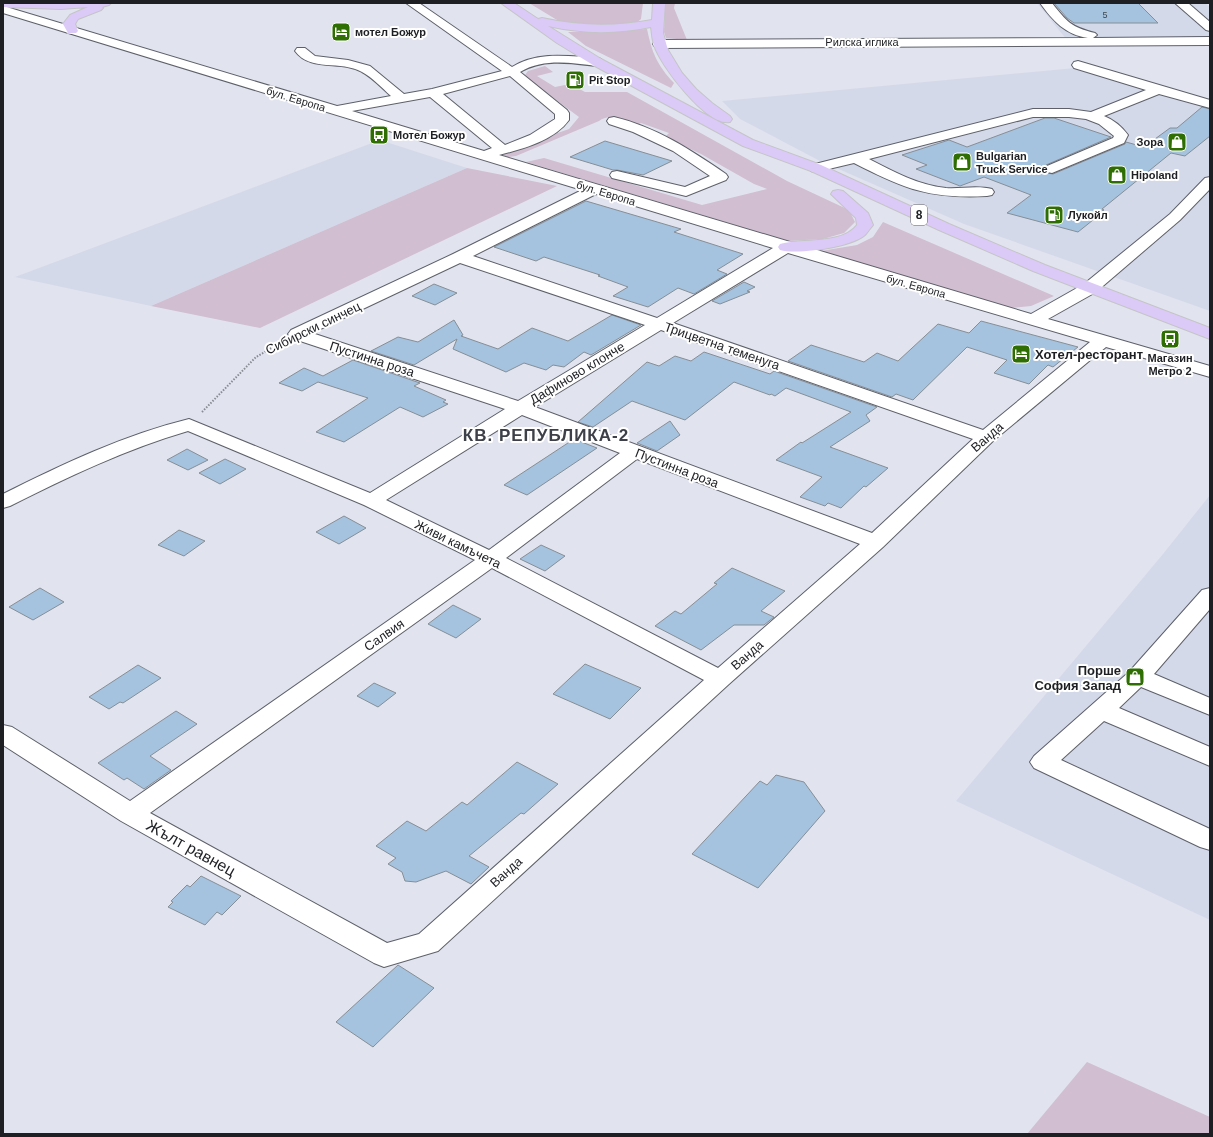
<svg xmlns="http://www.w3.org/2000/svg" width="1213" height="1137" viewBox="0 0 1213 1137" font-family="Arial,sans-serif">
  <rect width="100%" height="100%" fill="#e1e4ef"/>
  <g fill="#d4d9ea">
    <path d="M1037,3H1205L1210,7V39L1067,40Z"/>
    <path d="M1075,68L1195,105L1210,107V311L964,224L818,160L740,119L722,101Z"/>
    <path d="M380,140L467,168L151,306L15,277Z"/>
    <path d="M1210,495V920L956,801L1163,554Z"/>
  </g>
  <g fill="#d1bed0">
    <path d="M529,3H643L641,19L635,24L619,26L562,23Z"/>
    <path d="M665,3H675L674,8L687,40L666,38L664,32Z"/>
    <path d="M647,29C652,53 657,65 674,83L671,88L586,46L568,32H596Z"/>
    <path d="M545,66L553,72L537,76L555,87L570,84L585,92H627L787,181L849,210L855,222L844,233L823,239L788,241L526,162L544,158L702,205L767,189L754,184L701,154L665,137L669,133L641,123L635,126C623,121 610,112 599,121L516,156L508,157L503,155L504,152L569,129L579,117L526,78L525,75L528,71Z"/>
    <path d="M467,168L557,186L260,328L151,306Z"/>
    <path d="M883,222L1054,296L1031,306L1011,308L821,251L857,245L873,237Z"/>
    <path d="M1087,1062L1210,1117V1134H1027Z"/>
  </g>
  <g fill="#a5c3de" stroke="#868e96">
    <path d="M1054,3H1138L1158,23H1074L1067,18Z"/>
    <path d="M1202,107L1210,109V136L1185,156L1171,153L1102,209L1104,210L1102,211L1103,212L1078,232L1007,213L1031,195L984,177L960,186L916,169L927,165L902,155L949,140L967,147L1045,118H1054L1111,137L1046,165L1044,170L1047,173L1053,174L1125,144L1126,142L1144,147L1170,128H1177Z"/>
    <path d="M605,141L672,161L643,175L617,170H613L570,157Z"/>
    <path d="M586,201L681,229L674,232L743,254L717,270L727,274L694,294L678,288L648,307L613,296L628,287L598,276L600,275L544,257L536,261L494,247Z"/>
    <path d="M744,282L755,287L747,291L750,292L720,304L712,301Z"/>
    <path d="M434,284L457,293L435,305L412,296Z"/>
    <path d="M612,315L641,325L591,355L584,352L564,367L553,365L546,370L524,363L506,372L453,349L457,339L414,365L371,351L398,337L418,342L454,320L463,335L461,336L498,349L532,328L568,341Z"/>
    <path d="M981,321L1078,347L1053,367L1048,365L1029,384L994,373L1007,360L967,347L913,400L896,394L892,397L788,361L811,345L864,362L877,353L898,361L938,324L969,333Z"/>
    <path d="M704,352L770,374L774,371L877,407L866,415L870,421L830,447L888,468L866,487L864,486L841,508L828,503L825,506L800,497L822,477L776,460L801,442L802,443L851,412L786,388L775,396L771,394L770,395L734,382L685,420L632,401L593,427L578,422L647,362L659,366L675,356L691,361Z"/>
    <path d="M353,360L420,383L414,386L446,400L443,402L448,404L423,417L400,407L344,442L316,432L368,398L318,382L302,391L279,383L304,368L323,376Z"/>
    <path d="M670,421L680,435L657,451L637,443Z"/>
    <path d="M574,439L597,448L527,495L504,485Z"/>
    <path d="M187,449L208,460L188,470L167,460Z"/>
    <path d="M225,459L246,469L220,484L199,473Z"/>
    <path d="M344,516L366,528L339,544L316,532Z"/>
    <path d="M179,530L205,541L184,556L158,545Z"/>
    <path d="M541,545L565,556L545,571L520,559Z"/>
    <path d="M732,568L785,591L761,611L774,617L764,625H734L701,650L655,626L675,611L681,614L717,584L714,583Z"/>
    <path d="M40,588L64,602L33,620L9,607Z"/>
    <path d="M453,605L481,619L456,638L428,624Z"/>
    <path d="M585,664L641,688L610,719L553,694Z"/>
    <path d="M138,665L161,678L123,703L120,702L109,709L89,697Z"/>
    <path d="M374,683L396,693L378,707L357,696Z"/>
    <path d="M176,711L197,724L150,756L171,770L144,789L127,778L124,780L98,763Z"/>
    <path d="M517,762L558,784L524,814L521,813L469,856L489,867L471,884L446,871L416,882L405,881L402,872L388,864L396,858L376,846L407,821L426,831L462,802L467,805Z"/>
    <path d="M776,775L804,782L825,811L758,888L692,854L760,781L767,785Z"/>
    <path d="M201,876L241,896L222,915L217,912L205,925L168,907L173,902L171,901L187,885L190,887Z"/>
    <path d="M398,965L434,988L373,1047L336,1022Z"/>
  </g>
  <g fill="none" stroke-linecap="round" stroke-linejoin="round">
    <defs>
      <g id="minor">
        <path d="M406,3H419L512,67C538,51 568,56 597,58L601,59L603,62L601,65L597,66C571,63 544,58 520,72L567,110L569,113V120C554,141 522,149 499,155L1031,314L1084,284L1170,214L1205,178L1210,177V189L1180,220L1096,292L1048,319L1210,366V377L1106,347L993,441L883,547L729,684L438,951L384,967L374,963L121,821L3,745V725L12,727L130,801L475,560L364,505L188,431C126,449 68,477 10,506L3,508V494C63,464 124,435 189,419L370,493L505,409L291,338L288,334L291,330L453,254L582,190L3,13V6L337,106L391,96C382,88 372,77 362,72C341,60 310,72 295,51L297,48H305L315,56L348,60L370,66L404,94L432,89L502,71ZM510,76L555,114V119L530,135L505,145L443,94ZM430,97L492,148L484,151L352,111ZM596,194L773,248L657,318L473,256ZM788,253L1090,342L983,430L673,323ZM460,263L645,325L518,401L312,333ZM661,330L973,439L872,533L535,407ZM522,415L620,453L489,550L386,500ZM637,459L860,544L718,668L506,558ZM492,568L704,680L419,934L387,943L150,813Z"/>
        <path d="M1040,3H1052C1067,22 1071,27 1095,33L1097,35L1093,38L1210,37V45L659,48L655,47L653,44L655,41L659,40L1088,38C1066,35 1053,21 1040,3Z"/>
        <path d="M1175,3H1188L1210,22V31L1206,30Z"/>
        <path d="M1078,61L1210,100V108L1159,94L1104,116C1114,120 1122,127 1128,135L1124,143L1052,173L1047,172L1045,169L1047,166L1113,138L1114,136L1099,124L1086,119L1069,117H1033L869,159C894,172 918,185 946,188C961,189 978,185 992,189L994,192L992,195L987,196C929,199 905,189 854,163L816,172L811,171L809,168L811,165L1033,109H1069L1091,112L1146,90L1074,68L1072,65L1074,62Z"/>
        <path d="M614,117C656,127 691,150 726,174L728,177L726,180L686,196L612,178L610,175L612,172L617,171L685,187L710,176L673,151L633,132L609,124L607,121L609,118Z"/>
        <path d="M1210,588V609L1154,674L1210,698V715L1141,687L1119,708L1210,747V766L1104,721L1061,760L1210,829V850L1200,847L1034,768L1030,762L1034,756L1129,672L1202,590Z"/>
      </g>
      <g id="major">
        <path d="M3,3H111L109,5L102,7L103,8L101,10L78,19L75,24L78,31L76,33H68L63,24L70,15L88,7L61,9L3,7Z"/>
        <path d="M501,3H514L538,19L542,18C579,26 614,27 652,20L653,3H665L663,33L668,50L682,73L696,89L712,103L730,116L732,119L730,122C707,127 660,65 654,45C652,39 652,33 651,27C616,34 583,34 548,26L601,59L753,140L821,165L949,224L1045,265L1210,328V339L1033,271L939,230L811,171L743,146L593,65L557,43Z"/>
        <path d="M838,190L843,191L868,213L873,225C870,228 868,232 865,235C851,247 798,255 780,250L778,247L780,244C802,238 842,245 857,225L856,218L831,194L833,191Z"/>
      </g>
    </defs>
    <use href="#minor" stroke="#5d6069" stroke-width="2"/>
    <use href="#major" stroke="#c4c5c6" stroke-width="2"/>
    <path stroke="#898b93" stroke-width="2" stroke-dasharray="1.5 1.5" stroke-linecap="butt" d="M202,412L256,357L280,343"/>
    <use href="#minor" fill="#fff" fill-rule="evenodd"/>
    <use href="#major" fill="#dbcaf8" fill-rule="evenodd"/>
  </g>
  <defs>
    <symbol id="hotel-square" viewBox="-11 -11 22 22"><rect x="-9" y="-9" width="18" height="18" rx="4" fill="#2e6e03" stroke="#fff"/><path d="M-6-4.5h1.5V1H6V5H4.5V3h-9V5H-6ZM-4 0a1.8 1.8 0 1 1 3.6 0ZM.5 0V-2.5h3Q6-2.5 6 0Z" fill="#fff"/></symbol>
    <symbol id="fuel-square" viewBox="-11 -11 22 22"><rect x="-9" y="-9" width="18" height="18" rx="4" fill="#2e6e03" stroke="#fff"/><path d="M-5.5-6h7V0h2V4h1.3V-2.5L3-4.5l.8-.8L6-3V5H2.5V1h-1V6h-7ZM-4.2-4.7v3.2H.2V-4.7Z" fill="#fff"/></symbol>
    <symbol id="bus-square" viewBox="-11 -11 22 22"><rect x="-9" y="-9" width="18" height="18" rx="4" fill="#2e6e03" stroke="#fff"/><path d="M-5-6H5V4H4V6H2V4H-2V6H-4V4H-5ZM-3.5-4V0h7V-4ZM-3.5 1.2v1.5H-2V1.2ZM2 1.2v1.5H3.5V1.2Z" fill="#fff"/></symbol>
    <symbol id="shop-square" viewBox="-11 -11 22 22"><rect x="-9" y="-9" width="18" height="18" rx="4" fill="#2e6e03" stroke="#fff"/><path d="M-5-2.5h2.3a2.7 3.5 0 0 1 5.4 0H5L5.5 6h-11ZM-1.5-2.5h3a1.5 2.3 0 0 0-3 0Z" fill="#fff"/></symbol>
  </defs>
  <g fill-rule="evenodd">
    <use href="#hotel-square" x="330" y="21" width="22" height="22"/>
    <use href="#fuel-square" x="564" y="69" width="22" height="22"/>
    <use href="#bus-square" x="368" y="124" width="22" height="22"/>
    <use href="#shop-square" x="1166" y="131" width="22" height="22"/>
    <use href="#shop-square" x="951" y="151" width="22" height="22"/>
    <use href="#shop-square" x="1106" y="164" width="22" height="22"/>
    <use href="#fuel-square" x="1043" y="204" width="22" height="22"/>
    <use href="#bus-square" x="1159" y="328" width="22" height="22"/>
    <use href="#hotel-square" x="1010" y="343" width="22" height="22"/>
    <use href="#shop-square" x="1124" y="666" width="22" height="22"/>
  </g>
  <g text-anchor="middle" dominant-baseline="central" stroke-width="4" stroke-linejoin="round" paint-order="stroke">
    <g font-size="9" fill="#404852">
      <text x="1105" y="15">5</text>
    </g>
    <g font-size="11" font-weight="bold" fill="#1e1f23" stroke="#fff" text-anchor="start">
      <text x="355" y="32">мотел Божур</text>
      <text x="589" y="80">Pit Stop</text>
      <text x="393" y="135">Мотел Божур</text>
      <text x="1163" y="142" text-anchor="end">Зора</text>
      <text x="976" y="156">Bulgarian<tspan x="976" dy="13">Truck Service</tspan></text>
      <text x="1131" y="175">Hipoland</text>
      <text x="1068" y="215">Лукойл</text>
      <text x="1170" y="358" text-anchor="middle">Магазин<tspan x="1170" dy="13">Метро 2</tspan></text>
    </g>
    <g font-size="11" fill="#1e1f23" stroke="#fff">
      <text x="862" y="42">Рилска иглика</text>
      <text transform="translate(296 99) rotate(17)">бул. Европа</text>
      <text transform="translate(606 193) rotate(17)">бул. Европа</text>
      <text transform="translate(916 286) rotate(16)">бул. Европа</text>
    </g>
    <rect fill="#fff" stroke="#626265" stroke-width="1" x="911" y="205" width="16" height="20" rx="3"/>
    <g font-size="12" font-weight="bold" fill="#1e1f23">
      <text x="919" y="215">8</text>
    </g>
    <g font-size="13" fill="#1e1f23" stroke="#fff">
      <text transform="translate(313 328) rotate(-26)">Сибирски синчец</text>
      <text transform="translate(722 346) rotate(19)">Трицветна теменуга</text>
      <text transform="translate(372 359) rotate(18)">Пустинна роза</text>
      <text transform="translate(577 373) rotate(-31)">Дафиново клонче</text>
      <text transform="translate(987 437) rotate(-41)">Ванда</text>
      <text transform="translate(677 468) rotate(21)">Пустинна роза</text>
      <text transform="translate(458 544) rotate(26)">Живи камъчета</text>
      <text transform="translate(384 635) rotate(-35)">Салвия</text>
      <text transform="translate(747 655) rotate(-41)">Ванда</text>
      <text transform="translate(506 872) rotate(-42)">Ванда</text>
    </g>
    <g font-size="13" font-weight="bold" fill="#1e1f23" stroke="#fff" text-anchor="start">
      <text x="1035" y="354">Хотел-ресторант</text>
      <text x="1121" y="670" text-anchor="end">Порше<tspan x="1121" dy="15">София Запад</tspan></text>
    </g>
    <g font-size="16" fill="#1e1f23" stroke="#fff">
      <text transform="translate(191 848) rotate(29)">Жълт равнец</text>
    </g>
    <g font-size="17" font-weight="bold" letter-spacing="1" fill="#3d4048" stroke="#fff">
      <text x="546" y="435">КВ. РЕПУБЛИКА-2</text>
    </g>
  </g>
  <rect width="1213" height="1137" fill="none" stroke="#1e1f23" stroke-width="8"/>
</svg>
